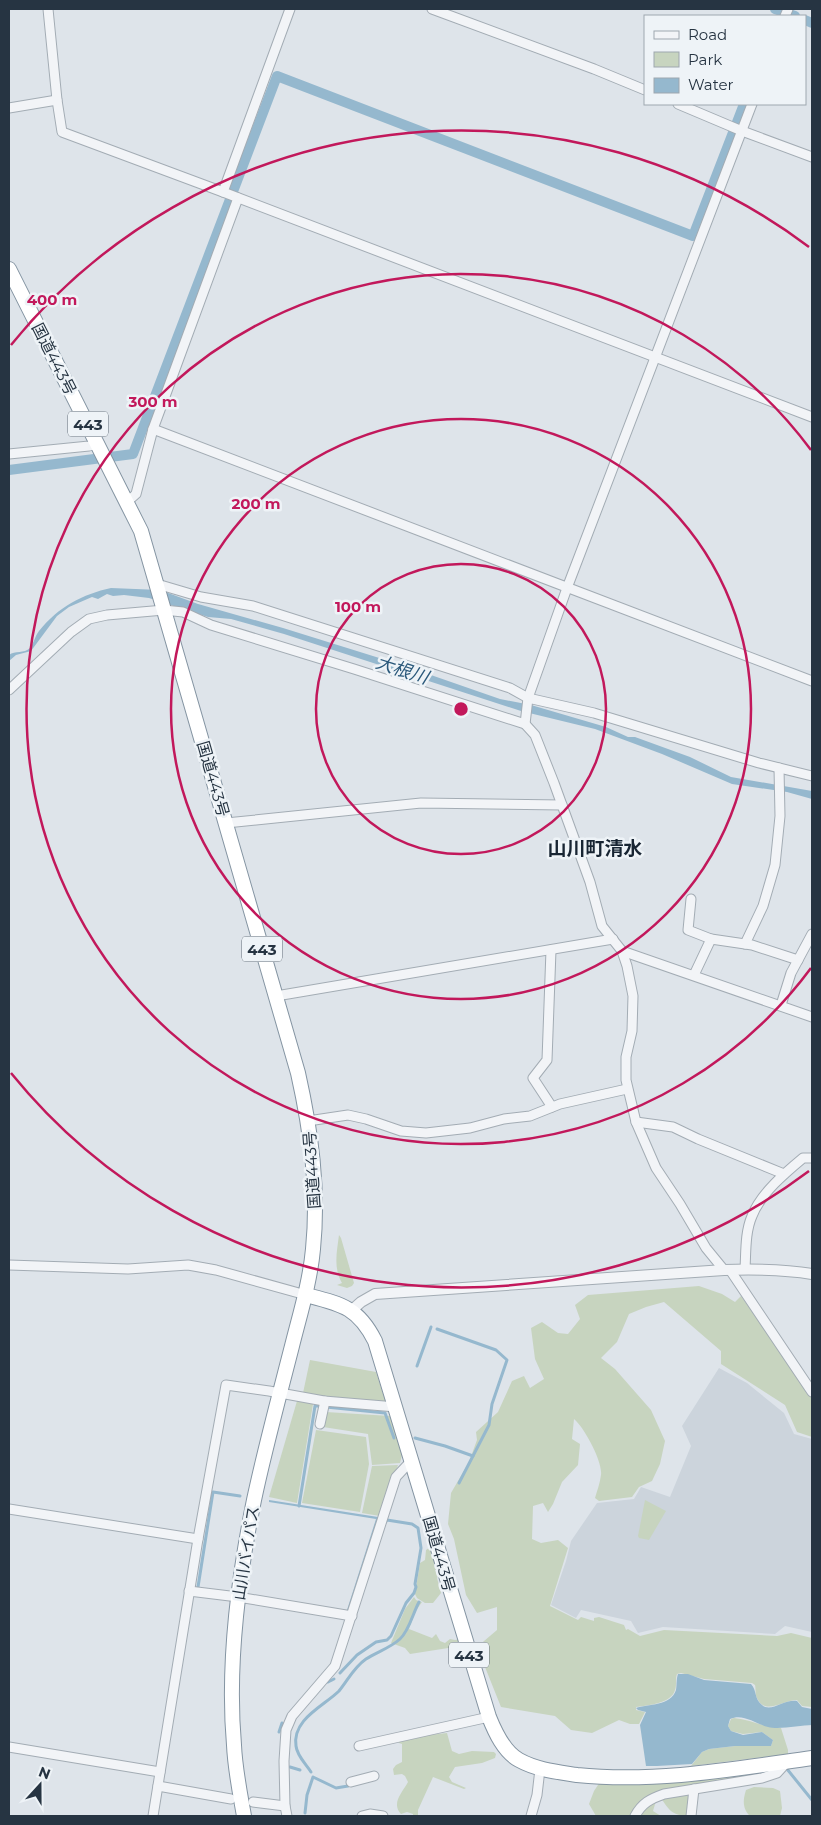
<svg xmlns="http://www.w3.org/2000/svg" width="821" height="1825" viewBox="0 0 821 1825" font-family="Montserrat,'Noto Sans JP',sans-serif">
  <rect width="100%" height="100%" fill="#dee4ea"/>
  <path fill="#ccd4dc" d="M719,1368L747,1383L784,1413L794,1434L812,1439V1632L785,1626L775,1634L663,1627L638,1633L631,1621L581,1610L576,1618L551,1605L566,1561L571,1541L597,1503L634,1499L641,1487L670,1497L691,1446L682,1426Z"/>
  <g fill="#c7d4bf">
    <path d="M339,1235L341,1238L354,1283L352,1286L347,1288L337,1285L342,1283C333,1268 337,1251 339,1235Z"/>
    <path d="M699,1286L722,1294L735,1302L741,1296L812,1397V1437L797,1432L785,1405L721,1364V1351L664,1302L646,1307L629,1314L617,1342L601,1358L615,1369L651,1410L665,1441L660,1464L652,1481L639,1487L632,1497L599,1501L595,1498C597,1491 600,1483 601,1475C603,1462 584,1427 574,1419L572,1439L580,1444L578,1465L562,1482L553,1504L548,1512L543,1503L533,1506L532,1539L541,1543L558,1540L568,1548L550,1606L578,1620L581,1617L594,1621V1618L599,1617L624,1625L626,1630L628,1629L640,1636L664,1630L777,1636L791,1633L812,1638V1707L802,1706L797,1700C783,1700 765,1716 757,1698C755,1694 756,1689 755,1685L752,1683L704,1679L681,1673L677,1674C675,1679 677,1684 675,1690C671,1704 648,1705 636,1707V1710L645,1712L639,1724H630L619,1720L592,1733L571,1730L555,1716L501,1707L477,1647L497,1630V1607L477,1613L466,1595L454,1539L448,1524L451,1493L469,1462L477,1440L476,1432L498,1412L512,1381L524,1376L530,1388L544,1379L535,1359L531,1328L542,1322L558,1333L568,1334L580,1319L575,1305L588,1295Z"/>
    <path d="M310,1360L376,1372L386,1403L326,1398L303,1393Z"/>
    <path d="M297,1401L313,1404L297,1503L269,1497Z"/>
    <path d="M326,1412L390,1416L402,1455L400,1463L372,1465L368,1434L323,1427Z"/>
    <path d="M316,1430L366,1437L369,1464L360,1512L302,1503Z"/>
    <path d="M398,1465L380,1516L362,1513L372,1466Z"/>
    <path d="M645,1500L666,1511L649,1540L639,1538L638,1536Z"/>
    <path d="M429,1548L438,1564L435,1571L439,1573L437,1578L441,1593L433,1603H425L417,1598L415,1594L420,1563L425,1560L426,1550Z"/>
    <path d="M414,1597L416,1600L422,1602L415,1612L409,1629L432,1638L436,1634L440,1641L445,1643L450,1639L455,1640L460,1639L461,1646L410,1654L405,1648L391,1643L405,1609Z"/>
    <path d="M734,1718C751,1720 764,1727 781,1728L788,1750V1754L691,1766L702,1752L709,1749L735,1746H771L773,1740L762,1732L743,1734L731,1731L728,1726L731,1719Z"/>
    <path d="M447,1733L452,1751L459,1754L472,1751L494,1752L496,1754L495,1758L482,1763L455,1767L449,1777L452,1782L466,1788L464,1789L433,1777L418,1810V1816H413V1814L407,1812L401,1814C391,1803 402,1793 408,1782L405,1776L402,1774L394,1775L393,1769L396,1765L402,1762V1744L399,1743L398,1741L401,1738Z"/>
    <path d="M768,1771L761,1776L697,1787L691,1816C670,1816 669,1809 658,1794L653,1811L661,1816H596L589,1804L594,1791L600,1782Z"/>
    <path d="M754,1787L773,1788L780,1791L782,1808L780,1816H750C742,1809 743,1799 746,1790Z"/>
  </g>
  <g fill="#95b8ce">
    <path d="M111,588L160,590L198,604L283,628L405,666L500,699L531,705L606,727L628,737H635L690,757L731,777L812,791V799L787,792L732,784L662,754L595,729L521,711L284,634L231,619L208,617L149,598L124,595L113,596L107,594L98,599L92,597L69,607L57,616L31,651L16,655L9,661V655C15,650 24,654 30,648C34,643 35,636 39,631C58,607 83,594 111,588Z"/>
    <path d="M269,1500L378,1517L349,1610H347L376,1519L269,1502Z"/>
    <path d="M678,1674H688L704,1680L751,1684C757,1690 754,1699 762,1705C771,1713 784,1699 797,1701L802,1707L812,1709V1725C801,1725 779,1730 768,1727C756,1724 743,1713 730,1719L728,1726L731,1731L743,1735L762,1732L773,1740L771,1746H735L709,1749L702,1752L692,1764L657,1766H646L640,1725L646,1712L638,1710L636,1708C648,1704 671,1706 676,1690C677,1685 676,1680 678,1674Z"/>
  </g>
  <g fill="none" stroke-linecap="round" stroke-linejoin="round">
    <g stroke="#95b8ce" stroke-width="3">
      <path d="M437,1329L496,1350L507,1360L492,1404L489,1425L459,1483"/>
      <path d="M417,1366L431,1327"/>
      <path d="M326,1407L385,1413L394,1438"/>
      <path d="M415,1438L445,1446L473,1456"/>
      <path d="M299,1506L315,1406H320"/>
      <path d="M198,1587L213,1492L240,1496"/>
      <path d="M340,1673L357,1655L376,1642L387,1640L391,1636L406,1603L414,1593L416,1587L415,1584L421,1548L418,1528L412,1524L387,1520L385,1523"/>
      <path d="M328,1682L334,1679"/>
      <path d="M279,1732L282,1723"/>
      <path d="M290,1767L300,1770"/>
      <path d="M787,1769L812,1800"/>
      <path d="M311,1772C306,1764 297,1756 296,1746C292,1719 324,1706 339,1691C348,1680 354,1667 366,1659C377,1652 390,1648 400,1639C409,1631 413,1613 419,1602"/>
      <path d="M305,1813L307,1795L313,1777L336,1788L348,1786"/>
    </g>
    <g stroke="#95b8ce" stroke-width="10">
      <path d="M775,9L795,16"/>
      <path d="M805,20L812,23"/>
      <path d="M9,470L133,454L277,76L693,236L744,104"/>
    </g>
    <defs>
      <g id="minor">
        <path d="M48,9L57,100L62,132L223,192L812,417"/>
        <path d="M432,9L594,69L645,90"/>
        <path d="M785,16L788,9"/>
        <path d="M678,104L742,131L812,157"/>
        <path d="M9,108L57,100"/>
        <path d="M223,192L290,9"/>
        <path d="M153,429L812,681"/>
        <path d="M9,454L89,446L98,444"/>
        <path d="M127,502L136,494L153,429L238,198"/>
        <path d="M157,584L201,597L253,606L510,688L528,698L594,713L759,763L812,776"/>
        <path d="M9,690L71,632L89,619L107,615L164,610L183,612L211,625L354,669L525,724L535,735L554,783L590,882L602,926L622,951L627,966L633,996L632,1031L626,1057V1080L636,1122L656,1168L680,1204L706,1248L724,1270"/>
        <path d="M525,724L528,698L567,588L752,104"/>
        <path d="M226,823L421,803L562,805"/>
        <path d="M691,899L688,930L711,939"/>
        <path d="M745,944L763,906L775,865L780,816L779,768"/>
        <path d="M551,950L547,1060L533,1078L552,1107"/>
        <path d="M622,951L812,1017"/>
        <path d="M694,975L711,939L752,945L798,960"/>
        <path d="M282,995L613,939"/>
        <path d="M781,1005L791,973L812,934"/>
        <path d="M308,1121L348,1115L366,1119L401,1131L426,1133L470,1128L504,1119L530,1116L560,1104L627,1089"/>
        <path d="M636,1122L673,1127L698,1139L784,1174"/>
        <path d="M9,1265L128,1269L188,1265L216,1270L306,1295"/>
        <path d="M745,1269C746,1252 745,1232 752,1216C761,1193 785,1173 803,1158H812"/>
        <path d="M730,1270L812,1392"/>
        <path d="M320,1424L325,1401"/>
        <path d="M9,1509L198,1539"/>
        <path d="M189,1591L238,1597L352,1616"/>
        <path d="M359,1746L489,1717"/>
        <path d="M9,1747L160,1772"/>
        <path d="M351,1782L374,1776"/>
        <path d="M158,1786L231,1799"/>
        <path d="M253,1802L285,1806"/>
        <path d="M153,1816L198,1539L226,1385L269,1391L324,1401L396,1407"/>
        <path d="M287,1816L285,1806L284,1761L286,1730L292,1716L335,1666L396,1477L412,1460"/>
        <path d="M362,1816L370,1814L383,1816"/>
        <path d="M531,1816L537,1795L540,1769"/>
        <path d="M635,1816C642,1803 650,1799 664,1794L762,1778L777,1773L788,1761"/>
        <path d="M691,1816L694,1789"/>
      </g>
      <path id="tertiary" d="M352,1310L361,1302L375,1294L724,1270C754,1269 782,1269 812,1274"/>
      <g id="trunk">
        <path d="M9,269L141,531L298,1073C311,1131 319,1189 313,1249C310,1282 300,1314 292,1346C279,1397 265,1448 254,1500C238,1579 227,1665 234,1745C235,1769 240,1793 244,1816"/>
        <path d="M306,1295C341,1304 358,1307 375,1341L489,1717C495,1732 504,1752 519,1760C537,1770 558,1772 577,1775C656,1783 734,1769 812,1758"/>
      </g>
    </defs>
    <use href="#minor" stroke="#a3acb4" stroke-width="11"/>
    <use href="#tertiary" stroke="#a3acb4" stroke-width="12"/>
    <use href="#trunk" stroke="#8494a2" stroke-width="16"/>
    <use href="#minor" stroke="#f2f4f7" stroke-width="9"/>
    <use href="#tertiary" stroke="#f2f4f7" stroke-width="10"/>
    <use href="#trunk" stroke="#fff" stroke-width="14"/>
  </g>
  <g fill="none" stroke="#c2185b" stroke-width="2.5">
    <circle cx="461" cy="709" r="145"/>
    <circle cx="461" cy="709" r="290"/>
    <path d="M811 968A435 435 0 1 1 811 450"/>
    <path d="M809 1171A579 579 0 0 1 11 1073M11 345A579 579 0 0 1 809 247"/>
  </g>
  <g text-anchor="middle" dominant-baseline="central" stroke-width="5" stroke-linejoin="round" paint-order="stroke">
    <g fill="#eef3f7" stroke="#626d78" stroke-width="1">
      <rect x="68" y="411.5" width="40" height="25" rx="4"/>
      <rect x="242" y="936.5" width="40" height="25" rx="4"/>
      <rect x="449" y="1642.5" width="40" height="25" rx="4"/>
    </g>
    <g font-size="15" font-weight="bold" fill="#263442">
      <text x="88" y="424">443</text>
      <text x="262" y="949">443</text>
      <text x="469" y="1655">443</text>
    </g>
    <g font-size="16" fill="#263442" stroke="#eef3f7">
      <text transform="translate(54 359) rotate(63)">国道443号</text>
      <text transform="translate(213 779) rotate(74)">国道443号</text>
      <text transform="translate(312 1170) rotate(-94)">国道443号</text>
      <text transform="translate(246 1553) rotate(-81)">山川バイパス</text>
      <text transform="translate(439 1554) rotate(74)">国道443号</text>
    </g>
    <g font-size="18" font-style="italic" fill="#2b597b" stroke="#eef3f7">
      <text transform="translate(402 670) rotate(18)">大根川</text>
    </g>
    <g font-size="19" font-weight="bold" fill="#182533" stroke="#eef3f7">
      <text x="595" y="848">山川町清水</text>
    </g>
  </g>
  <circle cx="461" cy="709" r="8" fill="#c2185b" stroke="#eef3f7" stroke-width="2.5"/>
  <g font-size="15" text-anchor="middle" font-weight="bold" fill="#c2185b" stroke="#eef3f7" stroke-width="5" stroke-linejoin="round" paint-order="stroke">
    <text x="52" y="305">400 m</text>
    <text x="153" y="407">300 m</text>
    <text x="256" y="509">200 m</text>
    <text x="358" y="612">100 m</text>
  </g>
  <rect width="821" height="1825" fill="none" stroke="#263442" stroke-width="20"/>
  <rect x="644" y="15" width="162" height="90" fill="#eef3f7" stroke="#9ea7af"/>
  <rect x="654" y="31" width="25" height="8" fill="#f2f4f7" stroke="#9ea7af"/>
  <text x="688" y="40" font-size="15" fill="#263442">Road</text>
  <rect x="654" y="52" width="25" height="15" fill="#c7d4bf" stroke="#9ea7af"/>
  <text x="688" y="65" font-size="15" fill="#263442">Park</text>
  <rect x="654" y="78" width="25" height="15" fill="#95b8ce" stroke="#9ea7af"/>
  <text x="688" y="90" font-size="15" fill="#263442">Water</text>
  <g transform="translate(40 1785) rotate(21)" stroke="#eef3f7" stroke-width="4" paint-order="stroke">
  <path d="M0-4L9 19L0 12L-9 19Z" fill="#263442"/>
  <text y="-8" font-size="14" font-weight="bold" text-anchor="middle" fill="#263442">N</text>
  </g>
</svg>
